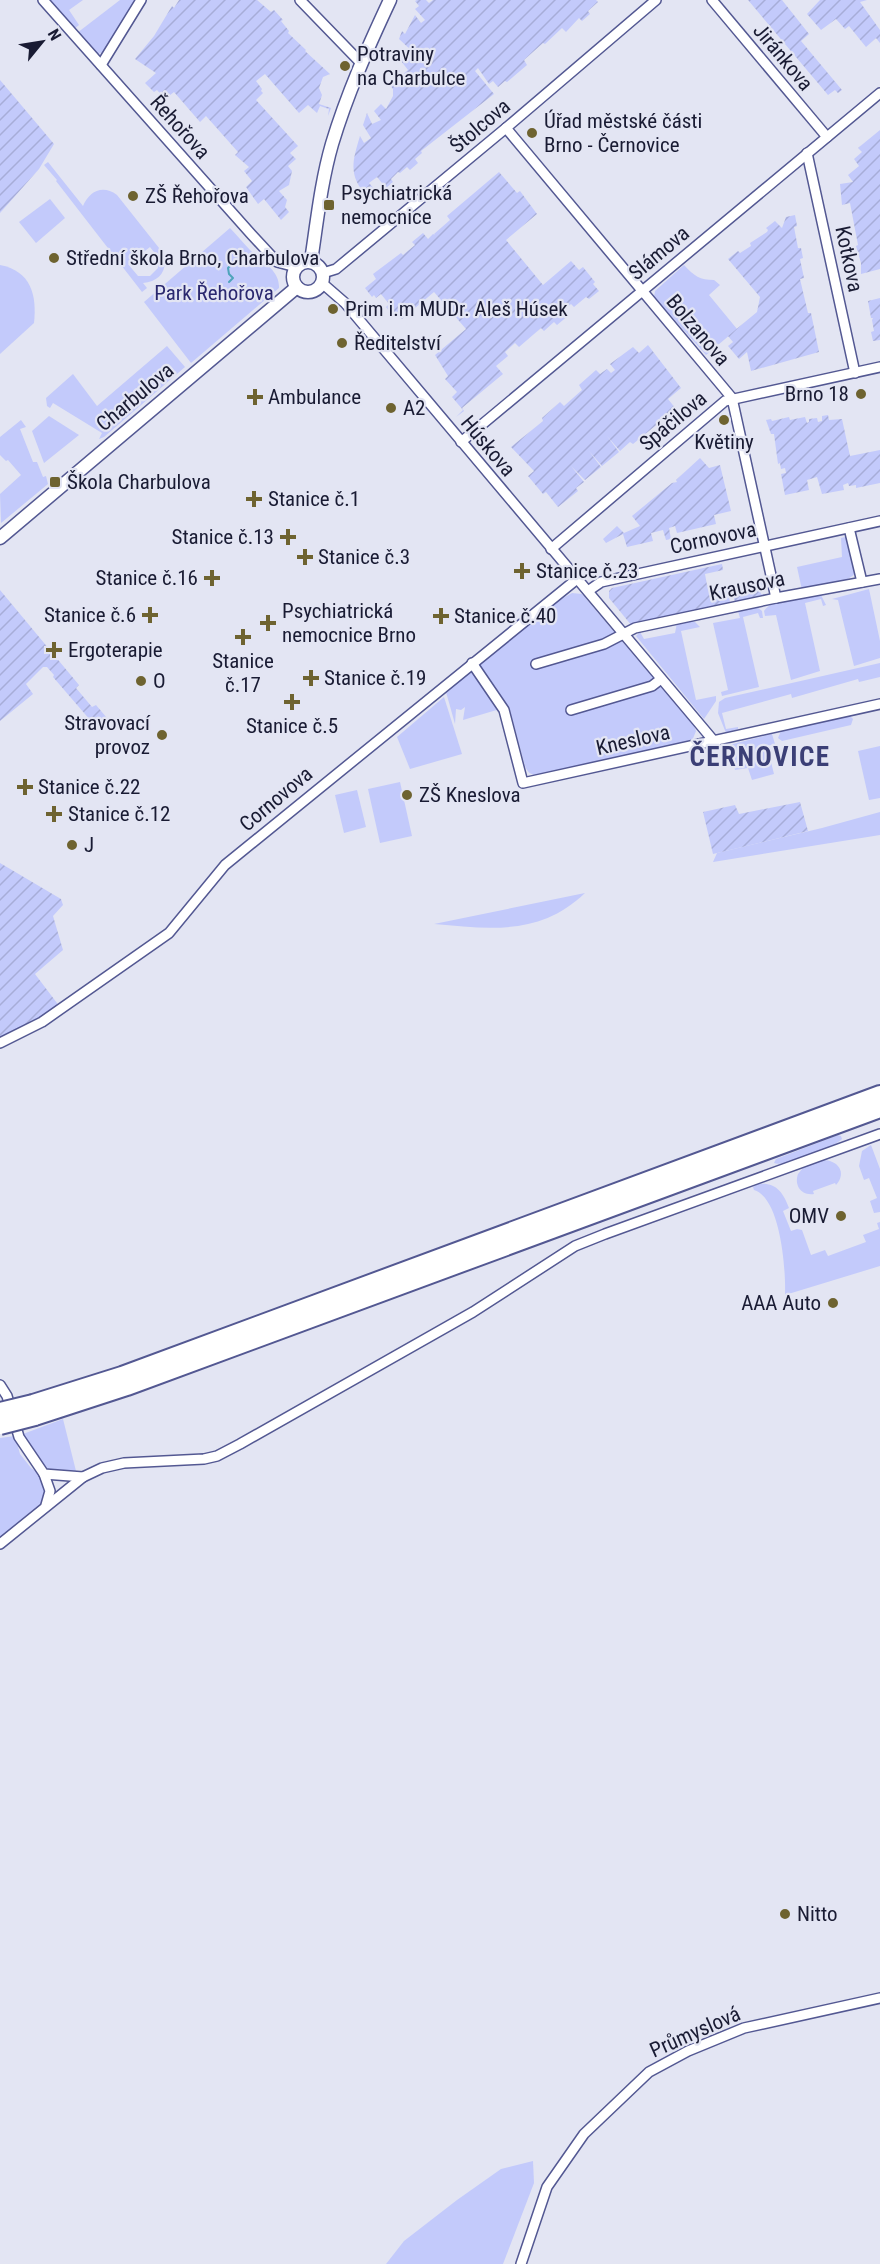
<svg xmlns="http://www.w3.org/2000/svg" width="880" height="2264" viewBox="0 0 880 2264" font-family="'Roboto Condensed',sans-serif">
  <defs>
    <pattern id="garden-furrows" width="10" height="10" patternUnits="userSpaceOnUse" patternTransform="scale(1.5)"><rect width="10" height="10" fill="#c3cafb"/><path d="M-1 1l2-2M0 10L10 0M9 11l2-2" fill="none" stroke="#a7add8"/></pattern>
  </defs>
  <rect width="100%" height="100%" fill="#e3e5f3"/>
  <g fill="#c3cafb" fill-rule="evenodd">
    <path d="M47,0H83L69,10L79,25L74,29Z"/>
    <path d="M120,0H136L104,52L98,54L94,53L77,33Z"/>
    <path d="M48,162L83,206C89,192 102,184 117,195L163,253C169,269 160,282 143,283L147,288L142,292L56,181L57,180L44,165ZM150,247L157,256L158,268L150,276H138L128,264Z"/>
    <path d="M50,199L65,218L36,243L19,222Z"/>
    <path d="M230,228C237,235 243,243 250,250C261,261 280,270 279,288L191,363L144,302Z"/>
    <path d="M0,265C31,271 37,295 34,323L0,354Z"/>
    <path d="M684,265C694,276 700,280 714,280L720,285L709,295L737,329L706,355L654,297L655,291Z"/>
    <path d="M167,346L185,367L104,437L99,439L102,433L53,403L50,408L47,406L46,398L73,374L97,406Z"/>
    <path d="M49,416L79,435L44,463L32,431Z"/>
    <path d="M21,420L26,427L20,429L33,462H37L43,477L46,476L48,484L1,523L0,494L21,475L8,460L6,461L0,455V437Z"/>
    <path d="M845,537L848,539L856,572C849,584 816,587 802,590L797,567L842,557L841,538Z"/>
    <path d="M869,589L880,641V658L854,666L838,600L832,599Z"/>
    <path d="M572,593L582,594L694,726L696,731L692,741L542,775C533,776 528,774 525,766L509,707L505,708L481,668V664L556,602Z"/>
    <path d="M812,593L821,595L826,605L823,606L821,599L805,603L820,671L791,680L776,615L765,616L764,611C773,598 797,597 812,593Z"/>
    <path d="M757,607L762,611L763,618H760L758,613L743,617L759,687L722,696L721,692L728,690L713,623L740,618L738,611Z"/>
    <path d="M688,620L695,622L700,627L681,631L696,700L716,696V701L704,719L636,636L640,632L644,639L675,633L677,623Z"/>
    <path d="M880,663V677L859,682L858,679L792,698L791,694L722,713L726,729L738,727V729L726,733L718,713L719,702L725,698Z"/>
    <path d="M472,671L475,672L500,709L463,720L465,707L461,710L456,709L455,724L446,692L468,672Z"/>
    <path d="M444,697L462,754L410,769L397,737Z"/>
    <path d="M849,715L853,719L851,725L782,741L778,738L781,731Z"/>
    <path d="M772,734L775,744L767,746L774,774L752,780L748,768L735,770L729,745Z"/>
    <path d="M880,746V798L869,800L858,751Z"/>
    <path d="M400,782L412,836L380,843L368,789Z"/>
    <path d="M357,790L366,827L344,833L335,795Z"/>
    <path d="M880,812V835L713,862L717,853L822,828Z"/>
    <path d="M585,893C540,936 491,929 434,924Z"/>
    <path d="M838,1135L841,1136L842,1139C834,1148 783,1168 774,1163L776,1159Z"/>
    <path d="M871,1145L880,1169V1212L874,1213L870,1201L877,1198L869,1178L864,1180L859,1166L862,1151Z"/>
    <path d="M821,1160C837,1159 848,1172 836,1185L835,1183L813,1191L814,1194C801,1196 794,1185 798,1174L803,1168Z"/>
    <path d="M758,1184C776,1182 783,1192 789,1208L783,1211L791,1231L797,1229L802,1230L811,1255L825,1250L828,1256L866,1242L863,1235L879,1229L877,1223L880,1222V1266L785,1295C786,1271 781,1198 754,1190L753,1187Z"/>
    <path d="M63,1419L76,1471L53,1473L38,1460L23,1434Z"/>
    <path d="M15,1436L20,1454L31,1468L40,1474L47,1488L45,1507L0,1544V1438Z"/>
    <path d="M533,2161L534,2183L503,2264H386L404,2241L457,2200L501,2169Z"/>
  </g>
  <g fill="url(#garden-furrows)">
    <path d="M179,0H257L271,12L274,10L283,20L281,21L289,31L288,33L306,50L305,51L330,74L323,77L319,88L322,95L319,104L331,108L328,116L329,109L320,106L317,113L308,105L299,113L265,74L256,81L262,89L261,91L263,93L256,100L298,146L290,153L296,159L288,166L292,171L289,185L279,191L287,200L285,207L289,212L281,220L264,199L258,204L246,187L252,181L244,171L249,167L235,155L238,152L206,116L200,122L174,92L165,99L157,90L154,92L145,83L156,73L135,59L154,36L172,6L174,8Z"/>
    <path d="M417,0H426L429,3L433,0H596L598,2L588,11L590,14L582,21L579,18L566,32L562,28L545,44L543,43L524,60L527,65L507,82L505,81L498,87L493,81L489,84L478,68L475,71L494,94L421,151L422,153L415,159L418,163L410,170L407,167L400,173L398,172L391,179L393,182L386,188L377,177L369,183L376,191L368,198C348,175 352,163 360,136L364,143L371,138L363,125L367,113L372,124L381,120L374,111L381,104L386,109L393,96V89L390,85L398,68L402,75L408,70L398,57L406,51L410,56L414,53L399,39L402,31L405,34L415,15L421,23L425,20L415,9L419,6L415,1Z"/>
    <path d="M748,0H782L809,34L801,41L842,90L838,93L835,90L828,95Z"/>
    <path d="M820,0H867L860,2L880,30V43L876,38L866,47L849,26L845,29L836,19L821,30L807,14Z"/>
    <path d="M0,80L54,144L39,169L0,213Z"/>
    <path d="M880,130V269L861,274V263L856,246L858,245L850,203L842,205L840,184L853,182L848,175L859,166L854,159L862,152L858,148Z"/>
    <path d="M499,172L517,193L520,191L537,214L506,240L543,285L571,261L579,270L583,267L595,282L593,284L599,291L589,299L586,297L574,307L571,304L564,310L569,315L557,325L554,322L544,331L541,328L519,347L515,343L505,352L508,356L496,366L503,374L462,408L464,411L456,417L463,410L452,397L457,392L445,379L448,376L435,355L466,329L434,292L402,319L396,312L392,315L386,307L389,304L381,294L376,298L374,295L372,297L365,288L376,279L373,274L401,253L403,255L415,245L412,242L423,233L428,239L433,234L435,235L434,234L450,220L447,216Z"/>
    <path d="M795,215L797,226L794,227L798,248H801L803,258L800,259L804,278L800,279L808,313H811L819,352L751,371L747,352L739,359L728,346L733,342L728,336L757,312L760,297L728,259L738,251L740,253L751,246L750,243L767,232L768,230L766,228L775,221L782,228L786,217Z"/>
    <path d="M880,298V340L873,341L871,332L874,331L872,320L873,318H871L868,301Z"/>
    <path d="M648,345L681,388L668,399L676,409L633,444L630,442L620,451L607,436L619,452L602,466L589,451L601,467L585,480L571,466L584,482L576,488L578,491L558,507L546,492L543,494L528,476L534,471L511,447L543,421L542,418L560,402L564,406L582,390L579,385L596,370L600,374L607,369L611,373L615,370L610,364L633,347L639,353Z"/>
    <path d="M828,415L829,420L842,419L850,456L880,450V483L856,488V485L849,486L848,483L843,485L844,490L822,494L817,477L807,480L809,490L785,495L781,474L786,473L785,468L781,469L780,463L778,464L774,434H771L766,420L771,419L772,421L789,417L790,420L805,417L807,423L809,422V419L817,418L818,422L822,421V416Z"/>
    <path d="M700,458L709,468L720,465L731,511L714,515L716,524L677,533L675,526L669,528L671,539L666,540L663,530L651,533L653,541L627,547L623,534L606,543L603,539L617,526L624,533L640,526L632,516L672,483L677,482L676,480Z"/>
    <path d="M722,564L723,570L705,574L707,585H710L712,593L764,581L765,584L759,586L761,594H765L735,602L733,594L729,595L730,603L632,626L609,598V591L612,588Z"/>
    <path d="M0,590L79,685L76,688L92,707L96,705L107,718L97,728L53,677L54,675L47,667H43L26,684L33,694L0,721Z"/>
    <path d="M800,802L808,831L713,854L703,812L735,805L739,814Z"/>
    <path d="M0,863L61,899L63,905L53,916L63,950L35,974L60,1007L39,1020L0,1039Z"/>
  </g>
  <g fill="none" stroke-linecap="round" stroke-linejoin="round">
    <path stroke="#4ea4bb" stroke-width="2" d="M229,282L233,278L229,274L228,268L232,264"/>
    <defs>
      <g id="minor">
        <path d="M43,0L251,234L277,262L296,267"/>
        <path d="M300,0L361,63"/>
        <path d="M712,0L827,137"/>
        <path d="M101,65L141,0"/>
        <path d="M506,128L732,398L776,598"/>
        <path d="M807,153L855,373"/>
        <path d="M323,273L336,269L506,128L656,0"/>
        <path d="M322,283L345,303L713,740"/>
        <path d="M461,442L880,93"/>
        <path d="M849,528L862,582"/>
        <path d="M551,549L725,401L880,367"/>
        <path d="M588,591L601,582L880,521"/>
        <path d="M472,663L504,710L523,783L880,704"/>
        <path d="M536,664L604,644L635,628L776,598L880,579"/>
        <path d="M571,710L652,686L661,679"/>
        <path d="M0,1043L42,1022L169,933L225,865L577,579"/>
        <path d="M0,1385L7,1396L19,1437L44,1474L83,1477L102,1468L124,1463L204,1459L217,1456L240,1444L473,1312L575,1246L605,1234L880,1134"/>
        <path d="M44,1474L50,1491L46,1505"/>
        <path d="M0,1544L83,1477"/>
        <path d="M521,2264L547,2187L584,2134L649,2072L688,2051L744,2028L880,1998"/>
      </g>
      <g id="tertiary">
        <path d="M311,261C317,222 321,182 332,144C347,94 368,47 390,0"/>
        <circle cx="308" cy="277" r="15"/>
        <path d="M0,538L297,287"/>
      </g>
      <g id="trunk">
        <path d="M33,1403L122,1375L880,1094"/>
        <path d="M35,1417L127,1387L880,1109"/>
      </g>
    </defs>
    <use href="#minor" stroke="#535892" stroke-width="12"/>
    <use href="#tertiary" stroke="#535892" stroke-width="15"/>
    <use href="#trunk" stroke="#535892" stroke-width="20"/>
    <use href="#minor" stroke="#fff" stroke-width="9"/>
    <use href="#tertiary" stroke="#fff" stroke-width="12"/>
    <use href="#trunk" stroke="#fff" stroke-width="16"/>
    <defs>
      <g id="trunk-bridge">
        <path d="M0,1411L33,1403"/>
        <path d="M0,1426L35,1417"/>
      </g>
    </defs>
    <use href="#trunk-bridge" stroke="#535892" stroke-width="20" stroke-linecap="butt"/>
    <use href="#trunk-bridge" stroke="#fff" stroke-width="16"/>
  </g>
  <g fill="#6e6330" stroke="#e3e5f3" stroke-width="2">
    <circle cx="345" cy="66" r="6"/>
    <circle cx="532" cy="133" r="6"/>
    <circle cx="133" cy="196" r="6"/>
    <rect x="323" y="199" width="12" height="12" rx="3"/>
    <circle cx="54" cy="258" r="6"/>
    <circle cx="333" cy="309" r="6"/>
    <circle cx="342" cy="343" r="6"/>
    <circle cx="861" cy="394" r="6"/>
    <path d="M252 388h6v6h6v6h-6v6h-6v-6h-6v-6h6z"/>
    <circle cx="391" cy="408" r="6"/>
    <circle cx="724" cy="420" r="6"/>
    <rect x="49" y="476" width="12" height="12" rx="3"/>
    <path d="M251 490h6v6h6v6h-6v6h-6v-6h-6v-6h6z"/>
    <path d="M285 528h6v6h6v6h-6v6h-6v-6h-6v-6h6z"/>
    <path d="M302 548h6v6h6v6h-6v6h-6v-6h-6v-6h6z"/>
    <path d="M519 562h6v6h6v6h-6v6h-6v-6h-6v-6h6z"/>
    <path d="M209 569h6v6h6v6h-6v6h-6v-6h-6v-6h6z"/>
    <path d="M147 606h6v6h6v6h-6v6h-6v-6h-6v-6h6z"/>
    <path d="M438 607h6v6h6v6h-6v6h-6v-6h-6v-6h6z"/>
    <path d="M265 614h6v6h6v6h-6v6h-6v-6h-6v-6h6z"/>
    <path d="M240 628h6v6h6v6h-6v6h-6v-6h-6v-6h6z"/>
    <path d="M51 641h6v6h6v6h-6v6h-6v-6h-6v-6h6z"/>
    <path d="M308 669h6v6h6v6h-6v6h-6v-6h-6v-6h6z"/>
    <circle cx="141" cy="681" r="6"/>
    <path d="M289 693h6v6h6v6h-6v6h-6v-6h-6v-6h6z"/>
    <circle cx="162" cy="735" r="6"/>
    <path d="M22 778h6v6h6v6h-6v6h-6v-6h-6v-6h6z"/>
    <circle cx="407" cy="795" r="6"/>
    <path d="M51 805h6v6h6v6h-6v6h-6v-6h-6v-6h6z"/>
    <circle cx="72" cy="845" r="6"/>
    <circle cx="841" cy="1216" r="6"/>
    <circle cx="833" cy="1303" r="6"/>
    <circle cx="785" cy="1914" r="6"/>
  </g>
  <g text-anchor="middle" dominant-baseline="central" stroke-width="4.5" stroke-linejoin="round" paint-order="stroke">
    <g font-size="21" fill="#191b33" stroke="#e3e5f3" text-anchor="start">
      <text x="357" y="54">Potraviny<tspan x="357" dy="24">na Charbulce</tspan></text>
      <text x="544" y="121">Úřad městské části<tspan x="544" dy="24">Brno - Černovice</tspan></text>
      <text x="341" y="193">Psychiatrická<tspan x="341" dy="24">nemocnice</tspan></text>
      <text x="145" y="196">ZŠ Řehořova</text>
      <text x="66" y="258">Střední škola Brno, Charbulova</text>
      <text x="345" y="309">Prim i.m MUDr. Aleš Húsek</text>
      <text x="354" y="343">Ředitelství</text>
      <text x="849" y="394" text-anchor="end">Brno 18</text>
      <text x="268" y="397">Ambulance</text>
      <text x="403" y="408">A2</text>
      <text x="724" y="442" text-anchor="middle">Květiny</text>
      <text x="67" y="482">Škola Charbulova</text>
      <text x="268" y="499">Stanice č.1</text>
      <text x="274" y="537" text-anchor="end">Stanice č.13</text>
      <text x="318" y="557">Stanice č.3</text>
      <text x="536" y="571">Stanice č.23</text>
      <text x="198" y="578" text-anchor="end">Stanice č.16</text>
      <text x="282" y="611">Psychiatrická<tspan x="282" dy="24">nemocnice Brno</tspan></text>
      <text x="136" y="615" text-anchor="end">Stanice č.6</text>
      <text x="454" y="616">Stanice č.40</text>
      <text x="68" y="650">Ergoterapie</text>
      <text x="243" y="661" text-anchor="middle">Stanice<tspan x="243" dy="24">č.17</tspan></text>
      <text x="324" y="678">Stanice č.19</text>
      <text x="153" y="681">O</text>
      <text x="150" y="723" text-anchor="end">Stravovací<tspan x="150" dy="24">provoz</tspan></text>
      <text x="292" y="726" text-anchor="middle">Stanice č.5</text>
      <text x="38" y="787">Stanice č.22</text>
      <text x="419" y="795">ZŠ Kneslova</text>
      <text x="68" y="814">Stanice č.12</text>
      <text x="84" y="845">J</text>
      <text x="829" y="1216" text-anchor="end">OMV</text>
      <text x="821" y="1303" text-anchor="end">AAA Auto</text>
      <text x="797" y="1914">Nitto</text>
    </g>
    <g font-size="21" fill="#191b33" stroke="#e3e5f3">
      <text transform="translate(783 57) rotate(50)">Jiránkova</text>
      <text transform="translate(480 126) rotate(-40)">Štolcova</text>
      <text transform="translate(180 127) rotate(48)">Řehořova</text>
      <text transform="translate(659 253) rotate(-40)">Slámova</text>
      <text transform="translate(849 259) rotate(78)">Kotkova</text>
      <text transform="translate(698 330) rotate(50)">Bolzanova</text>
      <text transform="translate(135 397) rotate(-40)">Charbulova</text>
      <text transform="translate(673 421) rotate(-40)">Spáčilova</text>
      <text transform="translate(488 446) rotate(50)">Húskova</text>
      <text transform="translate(713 538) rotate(-12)">Cornovova</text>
      <text transform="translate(747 586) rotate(-12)">Krausova</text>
      <text transform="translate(633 740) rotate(-13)">Kneslova</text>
      <text transform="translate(276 799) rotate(-40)">Cornovova</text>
      <text transform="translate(695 2032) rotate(-24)">Průmyslová</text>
    </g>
    <g font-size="21" fill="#2a286f" stroke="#e3e5f3">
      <text x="214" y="293">Park Řehořova</text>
    </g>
    <g font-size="27" font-weight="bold" letter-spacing="1.5" fill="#3b3f76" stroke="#e3e5f3">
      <text x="760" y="757">ČERNOVICE</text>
    </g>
  </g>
  <g transform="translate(42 42) rotate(60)" stroke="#e3e5f3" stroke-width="4.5" paint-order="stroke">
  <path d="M0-4.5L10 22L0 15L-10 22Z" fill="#191b33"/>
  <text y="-9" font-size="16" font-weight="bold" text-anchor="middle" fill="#191b33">N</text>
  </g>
</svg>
